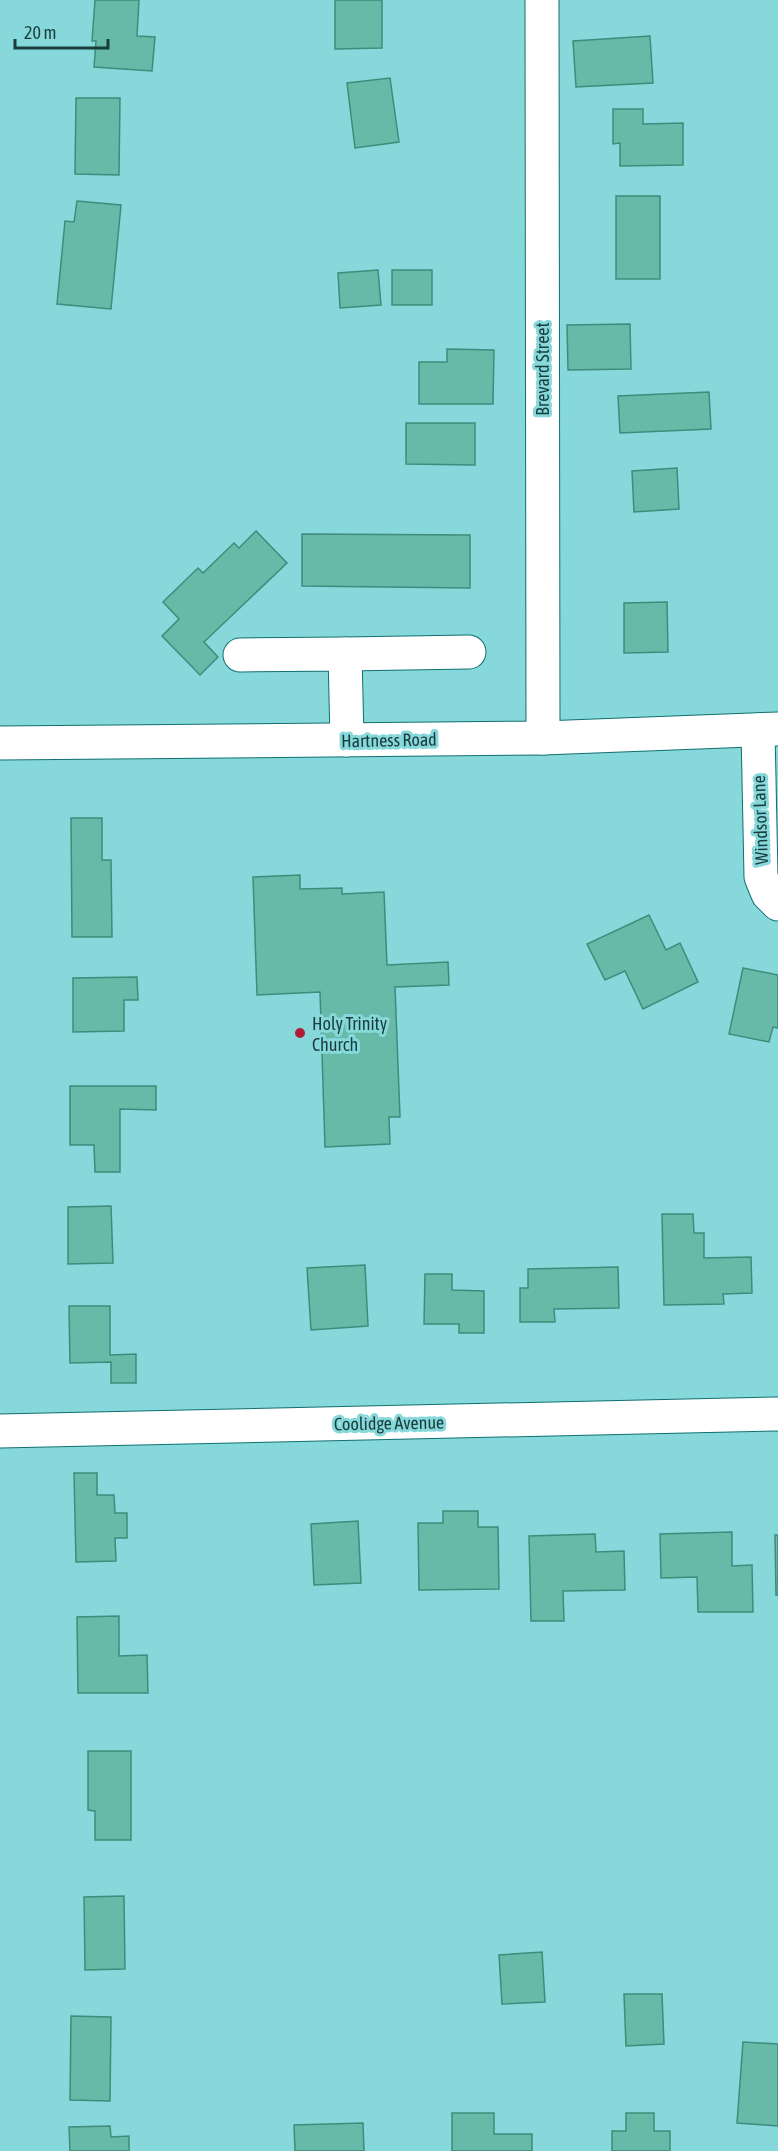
<svg xmlns="http://www.w3.org/2000/svg" width="778" height="2151" viewBox="0 0 778 2151" font-family="'Asap Condensed',sans-serif">
  <rect width="100%" height="100%" fill="#86d8da"/>
  <g fill="#67baa7" stroke="#3f8c7c" stroke-width="1.5">
    <path d="M95,0H139L137,36L155,37L152,71L94,67L96,41H92Z"/>
    <path d="M335,0H382V48L335,49Z"/>
    <path d="M650,36L653,83L576,87L573,41Z"/>
    <path d="M390,78L399,142L355,148L347,83Z"/>
    <path d="M76,98H120L119,175L75,174Z"/>
    <path d="M613,109H643V124L683,123V165L620,166V143L613,144Z"/>
    <rect x="616" y="196" width="44" height="83"/>
    <path d="M77,201L121,205L111,309L57,304L65,221L74,222Z"/>
    <path d="M378,270L381,305L340,308L338,273Z"/>
    <rect x="392" y="270" width="40" height="35"/>
    <path d="M630,324L631,369L568,370L567,325Z"/>
    <path d="M447,349L494,350L493,404H419V362H447Z"/>
    <path d="M709,392L711,429L620,433L618,396Z"/>
    <path d="M406,423H475V465L406,464Z"/>
    <path d="M677,468L679,509L634,512L632,471Z"/>
    <path d="M256,531L287,563L204,642L218,657L200,675L162,636L179,619L163,602L198,568L203,573L234,543L239,548Z"/>
    <path d="M302,534L470,535V588L302,586Z"/>
    <path d="M667,602L668,652L624,653V603Z"/>
    <path d="M71,818H102V860H111L112,937H72Z"/>
    <path d="M300,875V889L342,888V894L384,892L387,965L448,962L449,985L395,987L400,1117H389L390,1144L325,1147L320,992L257,995L253,877Z"/>
    <path d="M649,915L666,950L680,943L698,982L643,1009L625,971L605,980L587,944Z"/>
    <path d="M743,968L778,975V1028L773,1027L769,1042L729,1034Z"/>
    <path d="M137,977L138,1000H124V1031L73,1032V978Z"/>
    <path d="M70,1086H156V1110L120,1109V1172H95L94,1145H70Z"/>
    <path d="M111,1206L113,1263L68,1264V1207Z"/>
    <path d="M662,1214H693L694,1233H704V1258L751,1257L752,1293L723,1294L724,1304L664,1305Z"/>
    <path d="M365,1265L368,1326L311,1330L307,1268Z"/>
    <path d="M618,1267L619,1308L554,1309L555,1322H520V1288H528V1269Z"/>
    <path d="M425,1274H452V1290L484,1291V1333H459V1324H424Z"/>
    <path d="M69,1306H110V1355L136,1354V1383H111V1362L70,1363Z"/>
    <path d="M74,1473H97V1495H114L115,1513H127V1538H115L116,1561L76,1562Z"/>
    <path d="M443,1511H478V1527H498L499,1589L419,1590L418,1523H443Z"/>
    <path d="M358,1521L361,1583L314,1585L311,1524Z"/>
    <path d="M732,1532V1566L752,1565L753,1612H698L697,1577L661,1578L660,1534Z"/>
    <path d="M595,1534L596,1552L624,1551L625,1590L563,1591L564,1621H531L529,1536Z"/>
    <path d="M775,1535H778V1595H776Z"/>
    <path d="M119,1616V1656L147,1655L148,1693H78L77,1617Z"/>
    <path d="M88,1751H131V1840H95V1811L88,1810Z"/>
    <path d="M124,1896L125,1969L85,1970L84,1897Z"/>
    <path d="M542,1952L545,2002L502,2004L499,1955Z"/>
    <path d="M624,1994H662L664,2044L626,2046Z"/>
    <path d="M71,2016L111,2017L110,2101L70,2100Z"/>
    <path d="M743,2042L778,2044V2126L737,2123Z"/>
    <path d="M452,2113H494V2134H532V2151H452Z"/>
    <path d="M626,2113H654V2131H670V2151H612V2131H626Z"/>
    <path d="M363,2123L364,2151H295L294,2125Z"/>
    <path d="M110,2126L111,2137L129,2136V2151H70L69,2127Z"/>
  </g>
  <g fill="none" stroke-linecap="round" stroke-linejoin="round">
    <defs>
      <g id="minor">
        <path d="M542,0L543,738"/>
        <path d="M345,654L469,652"/>
        <path d="M240,655L345,654L347,740"/>
        <path d="M758,730L761,877L768,894L778,904"/>
        <path d="M0,1431L778,1414"/>
      </g>
      <path id="major" d="M0,743L543,738L778,729"/>
    </defs>
    <use href="#minor" stroke="#116f72" stroke-width="35"/>
    <use href="#major" stroke="#116f72" stroke-width="35"/>
    <use href="#minor" stroke="#fff" stroke-width="33"/>
    <use href="#major" stroke="#fff" stroke-width="33"/>
  </g>
  <circle fill="#b01d38" stroke="#86d8da" stroke-width="2" cx="300" cy="1033" r="6"/>
  <g text-anchor="middle" dominant-baseline="central" stroke-width="6" stroke-linejoin="round" paint-order="stroke">
    <g font-size="18" fill="#193c3d" stroke="#86d8da">
      <text transform="translate(542 369) rotate(-90)">Brevard Street</text>
      <text transform="translate(389 740) rotate(-1)">Hartness Road</text>
      <text transform="translate(760 820) rotate(-92)">Windsor Lane</text>
      <text transform="translate(389 1423) rotate(-1)">Coolidge Avenue</text>
    </g>
    <g font-size="18" fill="#193c3d" stroke="#86d8da" text-anchor="start">
      <text x="312" y="1023">Holy Trinity<tspan x="312" dy="21">Church</tspan></text>
    </g>
  </g>
  <path d="M15 39v9h93v-9" fill="none" stroke="#193c3d" stroke-width="3"/>
  <text x="24" y="39" font-size="18" fill="#193c3d" stroke="#86d8da" stroke-width="4.5" paint-order="stroke">20 m</text>
</svg>
